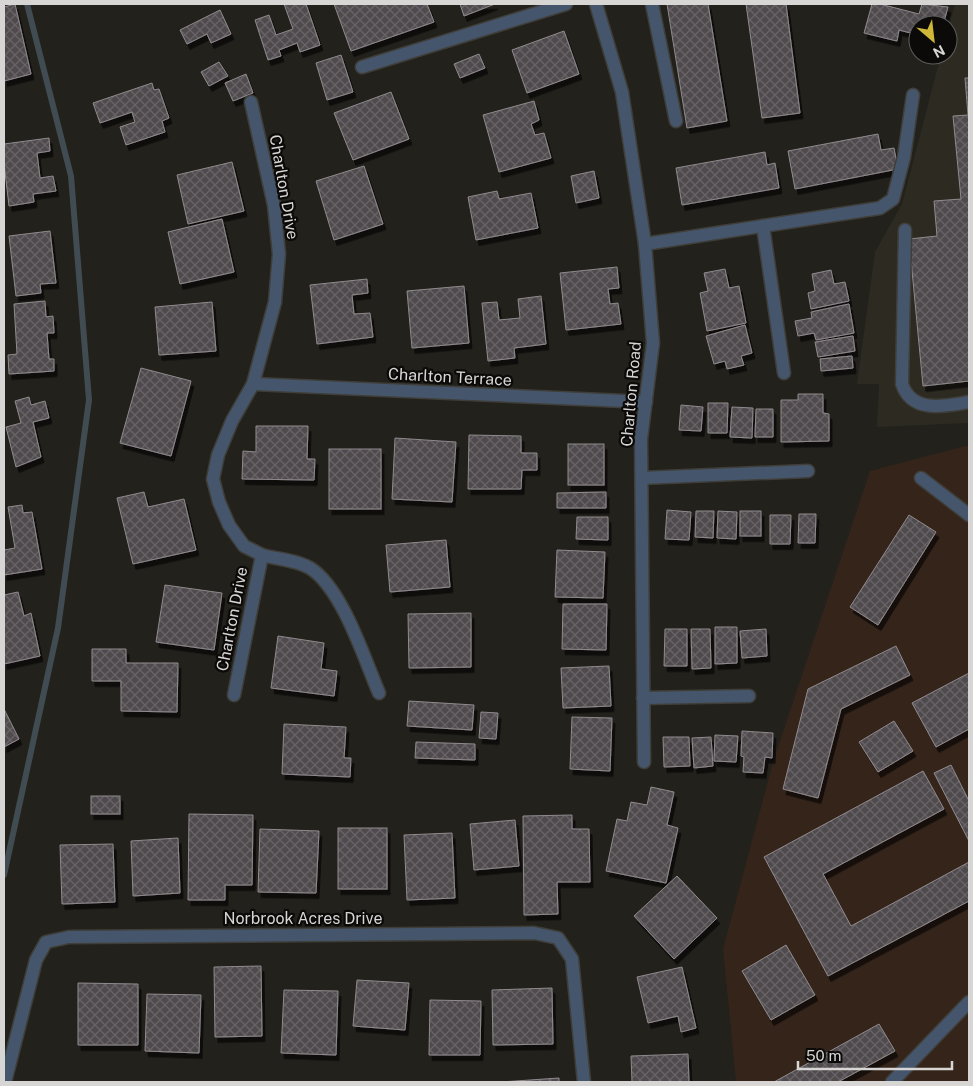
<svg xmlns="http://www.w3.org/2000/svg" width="973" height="1086" viewBox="0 0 973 1086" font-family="'Public Sans',sans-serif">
  <defs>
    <pattern id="building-cross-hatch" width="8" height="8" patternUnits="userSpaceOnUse" patternTransform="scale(1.25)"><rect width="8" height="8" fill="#504b4e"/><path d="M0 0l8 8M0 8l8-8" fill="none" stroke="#686467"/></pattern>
    <filter id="shadow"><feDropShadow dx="3" dy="5.5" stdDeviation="0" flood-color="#0009"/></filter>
  </defs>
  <rect width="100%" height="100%" fill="#22211c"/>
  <path fill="#2c2a21" d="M955,4H969V423L877,427L879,384H857L875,252L902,204L941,55H948V30Z"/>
  <path fill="#34241a" d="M969,445V1082H736L723,949L773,762L870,471Z"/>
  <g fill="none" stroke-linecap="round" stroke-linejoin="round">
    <path stroke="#404c52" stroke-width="6" d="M4,875L58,628L89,400L71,176L27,4"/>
  </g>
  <g fill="url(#building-cross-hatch)" stroke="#908a8d" filter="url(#shadow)">
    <path d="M15,4L31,74L4,81V7Z"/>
    <path d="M284,4H306L320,45L300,52L297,43L279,50L281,56L268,60L255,20L269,15L276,35L293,29Z"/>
    <path d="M334,4H427L434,22L351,51Z"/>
    <path d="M460,4H495L464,16Z"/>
    <path d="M667,4H708L727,121L687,128Z"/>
    <path d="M746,4H786L800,113L762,118Z"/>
    <path d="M872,4H880L919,14L922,4L948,7L943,25H918V35L899,30L897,41L864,33Z"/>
    <path d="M220,10L231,34L211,43L207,34L187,44L180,30Z"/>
    <path d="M564,31L579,74L527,93L512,50Z"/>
    <path d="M479,54L485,68L460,78L454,64Z"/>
    <path d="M341,55L353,92L327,100L316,63Z"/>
    <path d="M219,62L228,76L209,86L201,72Z"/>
    <path d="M246,74L253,93L233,101L225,83Z"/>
    <path d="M965,78H969V381L923,386L909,239L937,236L934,201L961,199L953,116L968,115Z"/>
    <path d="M152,83L154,90L159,89L169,118L162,121L165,132L126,145L120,127L135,122L132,112L100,123L93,103Z"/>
    <path d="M391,92L409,139L353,160L334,113Z"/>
    <path d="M534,101L539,120L531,124L535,135L544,133L551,158L499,172L483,115Z"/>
    <path d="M878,134L881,150L894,148L898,169L795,189L788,151Z"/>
    <path d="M49,138L50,151L37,153L40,178L53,176L56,191L33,194L34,202L9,206L4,163V144Z"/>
    <path d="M765,152L767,165L775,163L779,188L682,205L676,168Z"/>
    <path d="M232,162L244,211L188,224L177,175Z"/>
    <path d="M364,166L383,224L334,240L316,181Z"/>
    <path d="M594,171L599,198L576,203L571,176Z"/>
    <path d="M497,191L499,199L531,193L538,228L476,240L468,197Z"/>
    <path d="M222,219L234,272L180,284L168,232Z"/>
    <path d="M50,231L56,283L40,284L41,293L16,296L9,236Z"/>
    <path d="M617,267L619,288L608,289L610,304L618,303L621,324L566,330L560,273Z"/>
    <path d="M725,269L729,288L739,286L746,323L707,331L700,293L708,291L704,273Z"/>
    <path d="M831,270L834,284L845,282L849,301L811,309L808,293L815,291L812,274Z"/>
    <path d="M367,279L368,293L352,295L354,314L370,313L373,337L317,344L310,285Z"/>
    <path d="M464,286L469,343L412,348L407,291Z"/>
    <path d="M541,296L546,344L514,348L515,358L488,361L482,303L497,302L499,320L520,318L518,299Z"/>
    <path d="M45,301L46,317L53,316L54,333H47L49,359H54V371L9,374L8,355L17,354L14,304Z"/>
    <path d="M212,302L216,351L159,355L155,307Z"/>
    <path d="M849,304L854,333L816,340L814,333L798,336L795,321L812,318L811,312Z"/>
    <path d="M745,325L752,353L741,356L744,365L727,369L725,361L714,364L706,336Z"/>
    <path d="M853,336L855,351L818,357L815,342Z"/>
    <path d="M852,356L853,368L821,371L820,359Z"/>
    <path d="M141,368L191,381L171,456L120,443Z"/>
    <path d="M798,394H823V413L829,414V441L781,442V400H798Z"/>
    <path d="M29,397L31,405L45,401L49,418L33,422L41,457L16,467L6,427L21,423L15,401Z"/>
    <path d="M708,403H728L727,433H708Z"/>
    <path d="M681,405L703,407L701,431L679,430Z"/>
    <path d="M732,407L753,408L752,438L730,437Z"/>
    <path d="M756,409H773V437H755Z"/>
    <path d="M256,426H308L307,459H315L314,480L242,479L243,451L256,452Z"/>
    <path d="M469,435L521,436V453H537V470H522L521,489H468Z"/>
    <path d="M395,438L456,442L452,502L392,499Z"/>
    <rect x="568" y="444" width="36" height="41"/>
    <rect x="329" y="449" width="52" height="60"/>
    <path d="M144,492L148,507L184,499L196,550L133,564L117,498Z"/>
    <path d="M606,492V508H557V493Z"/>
    <path d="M22,505L23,513L32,512L42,569L4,575V550L15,548L8,507Z"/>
    <path d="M667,510L691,512L689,540L665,539Z"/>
    <path d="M696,511H714L713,538L695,537Z"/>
    <path d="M718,511L737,512L736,539L717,538Z"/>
    <rect x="740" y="511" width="21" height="25"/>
    <path d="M799,514H816L815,543H798Z"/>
    <path d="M770,515H791L790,544H770Z"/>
    <path d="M909,515L936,532L878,625L850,607Z"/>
    <path d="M577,517H608V540L576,539Z"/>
    <path d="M446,540L450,587L390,592L386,545Z"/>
    <path d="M557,550L605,552L603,598L555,597Z"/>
    <path d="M165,585L222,593L214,650L156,642Z"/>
    <path d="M18,592L24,616L31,613L40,656L4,664V595Z"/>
    <path d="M563,604H607L606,650L562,649Z"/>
    <path d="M471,613V667L409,668L408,614Z"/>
    <path d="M715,627H737V663L715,664Z"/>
    <path d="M665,629H687V666H664Z"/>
    <path d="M691,629H710L711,668L692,669Z"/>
    <path d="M766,629L767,656L742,658L740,631Z"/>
    <path d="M278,636L324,643L321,669L337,671L334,696L271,688Z"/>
    <path d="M896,646L910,675L841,709L818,798L783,789L808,689Z"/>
    <path d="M92,649H126V663H178L177,712L121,711V681H92Z"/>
    <path d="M609,666L611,706L563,708L561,668Z"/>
    <path d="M969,673V729L936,747L912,703Z"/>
    <path d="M409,701L474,705L472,730L407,726Z"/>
    <path d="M4,709L19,739L4,747Z"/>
    <path d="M481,712L498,713L496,739L479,738Z"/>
    <path d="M572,717L612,718L610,771L570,769Z"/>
    <path d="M894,721L913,751L878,772L859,742Z"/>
    <path d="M284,724L346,727L344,758H351L350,777L282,774Z"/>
    <path d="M742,731L773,733L772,758L765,757L763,773L743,772L744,757L741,756Z"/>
    <path d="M715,735L738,736L736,762L714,761Z"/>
    <path d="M663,737H689L690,766L664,767Z"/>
    <path d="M711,737L713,766L694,768L692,738Z"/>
    <path d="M416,742L475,744V760L415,758Z"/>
    <path d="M951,765L969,801V841L934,773Z"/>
    <path d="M923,771L944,809L823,874L851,926L969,862V901L828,976L764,857Z"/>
    <path d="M651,787L674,792L667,825L678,828L666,883L606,871L617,819L627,821L631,802L647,805Z"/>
    <rect x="91" y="796" width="29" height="18"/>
    <path d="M189,814L253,815L252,885H225V900H188Z"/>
    <path d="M572,815V829H589L590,882H557L558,914L524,915L523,816Z"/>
    <path d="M515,820L519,866L474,870L470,824Z"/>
    <rect x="338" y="828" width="49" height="61"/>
    <path d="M260,829L319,831L316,893L258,892Z"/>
    <path d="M452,833L455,898L407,900L404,835Z"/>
    <path d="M178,838L180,893L133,896L131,841Z"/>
    <path d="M113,844L115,902L62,904L60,845Z"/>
    <path d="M677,876L717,918L674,959L634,916Z"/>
    <path d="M786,945L815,995L771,1020L742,971Z"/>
    <path d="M261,966L262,1036L215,1037L214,967Z"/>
    <path d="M682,967L696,1028L681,1032L678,1016L648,1023L637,977Z"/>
    <path d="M357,980L409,983L405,1030L353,1026Z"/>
    <path d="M78,983L138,984V1045H78Z"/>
    <path d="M552,988L553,1044L493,1045L492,990Z"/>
    <path d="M284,990L338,991L336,1055L281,1053Z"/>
    <path d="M147,994L201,995L199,1053L145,1051Z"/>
    <path d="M430,1000L481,1001L480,1055H429Z"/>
    <path d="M879,1024L895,1051L838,1082H774Z"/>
    <path d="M688,1054L689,1082H632L631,1056Z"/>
    <path d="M559,1078V1082H501Z"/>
  </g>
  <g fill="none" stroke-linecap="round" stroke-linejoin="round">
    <defs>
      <g id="minor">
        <path d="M596,4L622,92L645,244L653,343L641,439L644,762"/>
        <path d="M652,4L676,121"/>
        <path d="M362,67L566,4"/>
        <path d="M763,226L784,373"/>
        <path d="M905,230L902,384C912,414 945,406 969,402"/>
        <path d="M645,244L880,208L893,199L904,157L913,95"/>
        <path d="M253,384L646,402"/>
        <path d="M642,478L808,471"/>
        <path d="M921,478L969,515"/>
        <path d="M262,555C277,559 297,560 310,568C342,588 364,658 379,693"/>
        <path d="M234,695L262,555L244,546L229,525L219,502L213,479L218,455L232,421L253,384L275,302L279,254L274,205L251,102"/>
        <path d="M643,698L749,696"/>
        <path d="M5,1082L36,960L46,942L69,937L534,933L558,938L572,959L584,1082"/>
        <path d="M892,1082L969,1002"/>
      </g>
    </defs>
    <use href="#minor" stroke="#3f3e39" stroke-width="15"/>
    <use href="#minor" stroke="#45566c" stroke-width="12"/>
  </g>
  <g text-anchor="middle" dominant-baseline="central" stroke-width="4.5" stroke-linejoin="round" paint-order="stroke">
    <g font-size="16" fill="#d7d6d4" stroke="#0b0a08">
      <text transform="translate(284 187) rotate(80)">Charlton Drive</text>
      <text transform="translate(450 377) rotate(3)">Charlton Terrace</text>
      <text transform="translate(631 394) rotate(-85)">Charlton Road</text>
      <text transform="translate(232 619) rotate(-79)">Charlton Drive</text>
      <text x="303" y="918">Norbrook Acres Drive</text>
    </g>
  </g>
  <rect width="973" height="1086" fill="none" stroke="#d7d6d4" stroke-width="10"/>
  <g transform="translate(933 40) rotate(152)"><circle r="24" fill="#0b0a08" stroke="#5d5c5a"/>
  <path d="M0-4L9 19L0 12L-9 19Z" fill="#cfb837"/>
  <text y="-8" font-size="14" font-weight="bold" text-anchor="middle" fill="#d7d6d4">N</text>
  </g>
  <path d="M798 1061v8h154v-8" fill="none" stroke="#d7d6d4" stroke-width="2.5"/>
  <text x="806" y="1061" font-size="15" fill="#d7d6d4" stroke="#0b0a08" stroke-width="4" paint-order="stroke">50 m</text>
</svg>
